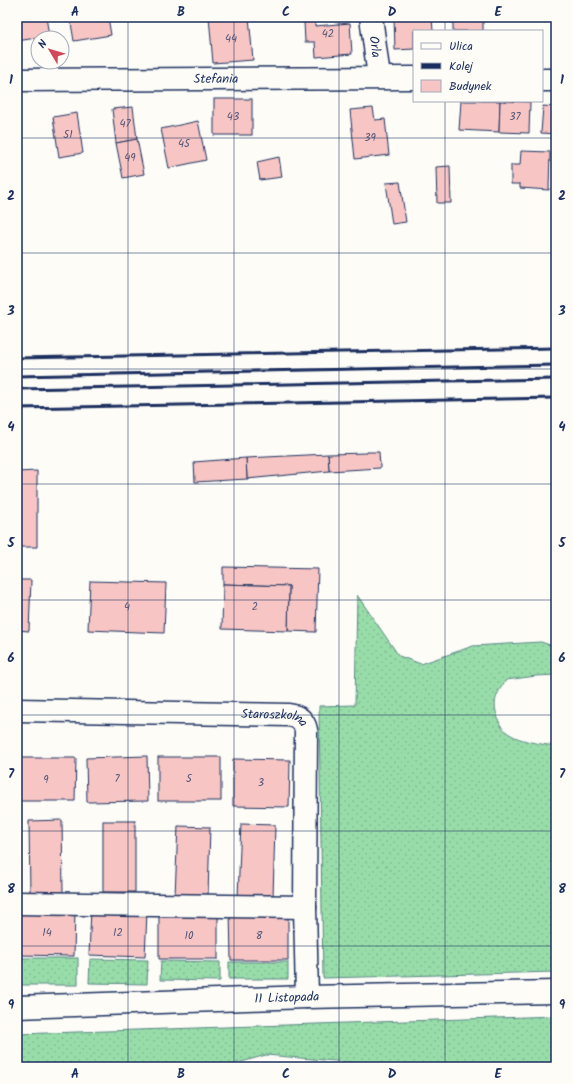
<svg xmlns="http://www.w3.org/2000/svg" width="573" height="1084" viewBox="0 0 573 1084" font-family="Kalam,sans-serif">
  <defs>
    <pattern id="grass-dots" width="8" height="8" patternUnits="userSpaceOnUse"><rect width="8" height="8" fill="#98dda9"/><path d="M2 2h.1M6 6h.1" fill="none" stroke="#82be94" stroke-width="1.8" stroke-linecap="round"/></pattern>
    <pattern id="water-ripples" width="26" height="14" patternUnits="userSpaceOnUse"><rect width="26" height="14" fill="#91bdea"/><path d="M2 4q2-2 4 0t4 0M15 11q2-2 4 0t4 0" fill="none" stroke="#769ac1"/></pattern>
  </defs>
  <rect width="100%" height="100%" fill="#fdfcf7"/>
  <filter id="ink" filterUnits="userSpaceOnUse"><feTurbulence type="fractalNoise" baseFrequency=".025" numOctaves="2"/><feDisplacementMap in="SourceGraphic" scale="8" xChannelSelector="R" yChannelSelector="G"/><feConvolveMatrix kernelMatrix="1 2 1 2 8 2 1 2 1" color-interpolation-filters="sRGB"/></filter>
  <g filter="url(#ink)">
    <g fill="url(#grass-dots)" stroke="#5a8684">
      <path d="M357,595L399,656L421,664L473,646L541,642L556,647V675L536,676L506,680C498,692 492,700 497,715C498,718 499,723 501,726C510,741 541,744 556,746V972L323,978L319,706L355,705Z"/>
      <rect x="17" y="958" width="61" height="27"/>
      <path d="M90,959L148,960L147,984L89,983Z"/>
      <path d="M161,961L220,962V981L160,980Z"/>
      <rect x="229" y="962" width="59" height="17"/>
      <path d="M556,1016V1067H365L358,1063L266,1055L224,1067H17V1034Z"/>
    </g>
    <path fill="url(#water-ripples)" stroke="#6284b2" d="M299,1064H318L338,1067H273Z"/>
    <g fill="#f7c6c4" stroke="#1b2f5e">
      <path d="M17,17H46L49,36L17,41Z"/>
      <path d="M70,17H108L111,35L74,41Z"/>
      <path d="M209,17H249L253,60L213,63Z"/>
      <path d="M394,17H432L433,31H414V49L395,50Z"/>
      <rect x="453" y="17" width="30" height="14"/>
      <path d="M315,21V26L350,23L352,54L316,57L315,42H305L304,22Z"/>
      <rect x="214" y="99" width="38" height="36"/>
      <path d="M461,101H500L499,132L459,130Z"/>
      <path d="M500,101L530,102L529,133L499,132Z"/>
      <path d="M543,106L556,107V134L541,133Z"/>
      <path d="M133,107L137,139L116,143L112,109Z"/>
      <path d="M373,108L375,120L385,119L389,155L355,159L350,110Z"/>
      <path d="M77,113L83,153L59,157L53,117Z"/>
      <path d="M198,121L206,160L169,168L161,129Z"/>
      <path d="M137,139L144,174L123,178L116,143Z"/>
      <path d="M521,151L550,152L549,190L520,188V184H511V165H520Z"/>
      <path d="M279,157L282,177L260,180L257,162Z"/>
      <path d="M450,166L451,203H437L436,167Z"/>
      <path d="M400,182L406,222L392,224L386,183Z"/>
      <path d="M367,452H379L380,468L329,471L328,454L367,453Z"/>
      <path d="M328,454L329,471L247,479L246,458Z"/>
      <path d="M246,458L247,479L195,482L194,462Z"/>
      <path d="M37,471V547H17V472Z"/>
      <path d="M223,567L318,569L316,632L288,631L289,586L223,584Z"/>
      <path d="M17,580H31L29,631L17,630Z"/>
      <path d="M90,581L166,583L164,633L88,630Z"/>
      <path d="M223,584L289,586L288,631L222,629Z"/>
      <path d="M147,756L148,801L87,802L86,758Z"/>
      <rect x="158" y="757" width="63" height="44"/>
      <path d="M17,758H76L75,801H17Z"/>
      <path d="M233,759L290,760L289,807L233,806Z"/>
      <path d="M62,820L63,892L30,893L29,821Z"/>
      <rect x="103" y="821" width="32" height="71"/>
      <path d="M241,824L275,825L273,898L238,897Z"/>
      <path d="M178,826L210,827L208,896L175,895Z"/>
      <path d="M91,909L147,912L145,957L89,955Z"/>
      <path d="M19,910H75L74,956L19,955Z"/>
      <path d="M230,911L288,913V960H231Z"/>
      <path d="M218,912V959H159V913Z"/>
    </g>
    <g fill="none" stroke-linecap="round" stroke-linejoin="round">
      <defs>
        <g id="street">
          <path id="s1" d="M371,17L379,77"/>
          <path id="s2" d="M17,80L414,78"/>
          <path d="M542,80H556"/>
          <path id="s3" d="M17,710L288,715C298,716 304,720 306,730L305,907L307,997"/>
          <path d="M17,903L305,907"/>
        </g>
        <g id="secondary">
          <path id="s4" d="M17,1007L307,997L556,992"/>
        </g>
      </defs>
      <use href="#street" stroke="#1b2f5e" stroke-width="25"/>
      <use href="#secondary" stroke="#1b2f5e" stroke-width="25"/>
      <use href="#street" stroke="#fdfcf7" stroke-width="22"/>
      <use href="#secondary" stroke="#fdfcf7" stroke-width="22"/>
      <g stroke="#1b2f5e" stroke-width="3">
        <path d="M17,358L556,348"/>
        <path d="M17,376L556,365"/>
        <path d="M17,389L556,379"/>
        <path d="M17,408L556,398"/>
      </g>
    </g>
  </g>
  <path fill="none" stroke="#1b2f5e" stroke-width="1" stroke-opacity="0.55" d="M128,17V1067M234,17V1067M339,17V1067M445,17V31M445,101V1067M17,138H556M17,253H556M17,369H556M17,484H556M17,600H556M17,715H556M17,831H556M17,946H556"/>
  <g text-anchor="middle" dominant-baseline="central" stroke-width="3" stroke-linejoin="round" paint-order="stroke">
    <g font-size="11" fill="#525578">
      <text x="328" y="34">42</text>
      <text x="231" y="39">44</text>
      <text x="233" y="117">43</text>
      <text x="515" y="117">37</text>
      <text x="125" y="124">47</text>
      <text x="68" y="135">51</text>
      <text x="370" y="138">39</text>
      <text x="184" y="144">45</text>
      <text x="130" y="158">49</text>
      <text x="127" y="607">4</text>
      <text x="255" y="607">2</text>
      <text x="117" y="779">7</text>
      <text x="189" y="779">5</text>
      <text x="46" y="780">9</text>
      <text x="261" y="783">3</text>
      <text x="47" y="933">14</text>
      <text x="118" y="933">12</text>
      <text x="189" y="936">10</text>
      <text x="259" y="936">8</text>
    </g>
    <g font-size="13" fill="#1b2f5e" stroke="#fdfcf7">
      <text stroke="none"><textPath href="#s1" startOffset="30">Orla</textPath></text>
      <text stroke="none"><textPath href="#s2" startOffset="199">Stefania</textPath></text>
      <text stroke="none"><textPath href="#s3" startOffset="258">Staroszkolna</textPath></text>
      <text stroke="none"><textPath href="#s4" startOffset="270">11 Listopada</textPath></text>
    </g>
  </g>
  <rect width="573" height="1084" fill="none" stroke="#fdfcf7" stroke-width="44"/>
  <rect x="413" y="30" width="130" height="72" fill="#fdfcf7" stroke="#a3aaba"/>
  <rect x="421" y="43" width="20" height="6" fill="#fdfcf7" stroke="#a3aaba"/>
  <text x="449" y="50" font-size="12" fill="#1b2f5e">Ulica</text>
  <rect x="421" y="63" width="20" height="6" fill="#1b2f5e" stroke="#a3aaba"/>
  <text x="449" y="70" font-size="12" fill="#1b2f5e">Kolej</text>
  <rect x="421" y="80" width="20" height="12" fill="#f7c6c4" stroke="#a3aaba"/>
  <text x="449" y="90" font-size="12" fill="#1b2f5e">Budynek</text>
  <g transform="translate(50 50) rotate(308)"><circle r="19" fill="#fdfcf7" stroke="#a3aaba"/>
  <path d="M0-3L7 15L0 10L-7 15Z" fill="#d1495b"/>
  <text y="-6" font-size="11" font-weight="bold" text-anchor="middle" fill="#1b2f5e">N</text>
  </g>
  <rect x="22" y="22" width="529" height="1040" fill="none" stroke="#1b2f5e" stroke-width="1.5"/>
  <g font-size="13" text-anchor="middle" font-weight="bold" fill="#1b2f5e">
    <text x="75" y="16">A</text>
    <text x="181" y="16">B</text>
    <text x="286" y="16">C</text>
    <text x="392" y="16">D</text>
    <text x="498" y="16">E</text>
    <text x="11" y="84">1</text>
    <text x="562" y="84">1</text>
    <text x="11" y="200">2</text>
    <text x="562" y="200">2</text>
    <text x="11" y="315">3</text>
    <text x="562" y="315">3</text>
    <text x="11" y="431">4</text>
    <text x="562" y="431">4</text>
    <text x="11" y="547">5</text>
    <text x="562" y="547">5</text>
    <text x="11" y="662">6</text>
    <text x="562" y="662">6</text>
    <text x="11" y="778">7</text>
    <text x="562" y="778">7</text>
    <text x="11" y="893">8</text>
    <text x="562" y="893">8</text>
    <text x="11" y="1009">9</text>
    <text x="562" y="1009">9</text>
    <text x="75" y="1078">A</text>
    <text x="181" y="1078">B</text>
    <text x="286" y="1078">C</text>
    <text x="392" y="1078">D</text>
    <text x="498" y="1078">E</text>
  </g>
</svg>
